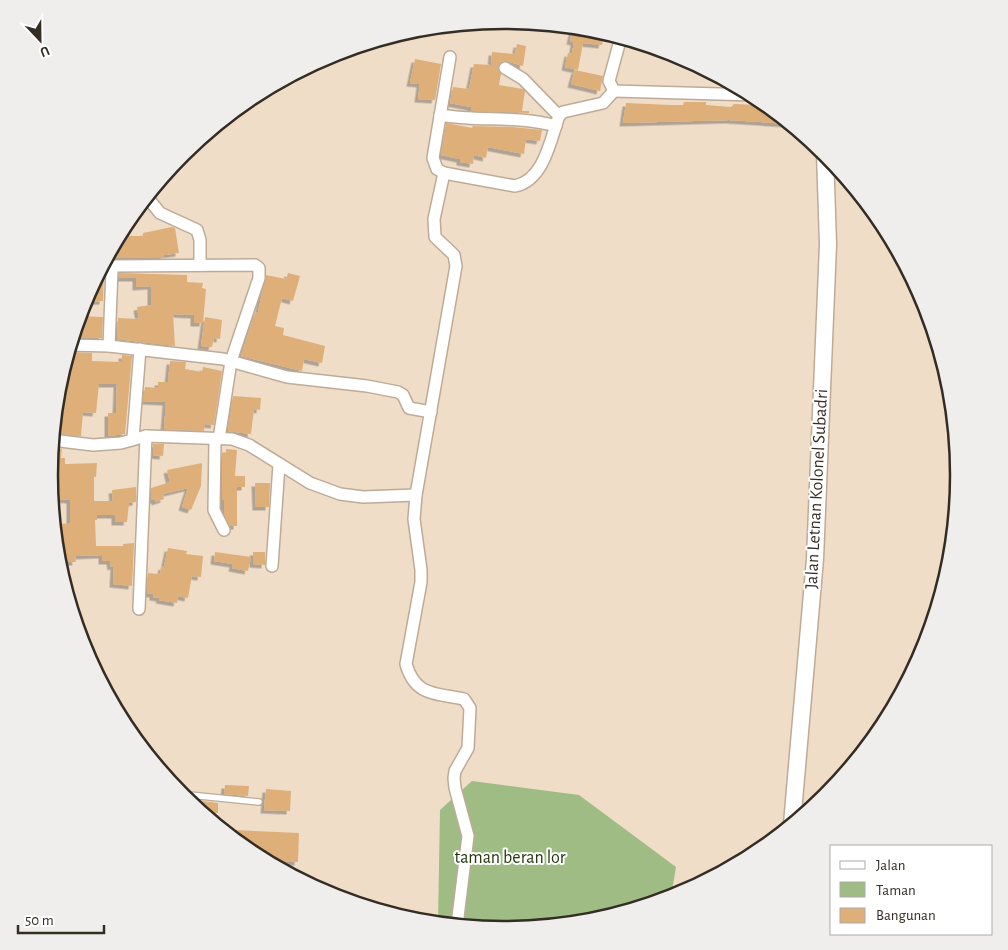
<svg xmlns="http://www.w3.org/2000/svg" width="1008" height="950" viewBox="0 0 1008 950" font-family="'Alegreya Sans',sans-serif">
  <defs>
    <filter id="shadow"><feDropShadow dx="-3.5" dy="3.5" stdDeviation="0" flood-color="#0004"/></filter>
  </defs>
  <rect width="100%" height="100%" fill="#f0ddc8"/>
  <path fill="#9fbc85" d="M472,781L579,795L676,867L671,897L592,921L504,930L438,923L440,810Z"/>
  <g fill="#deaf79" filter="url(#shadow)">
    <path d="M573,27L604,32L602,45L583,43L578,70L565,67L568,53L572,54L574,42L570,41Z"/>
    <path d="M517,44L526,46L523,66L506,61L501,62L498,67L501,74L499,85L523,89L525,91L522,111H529V113L475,111L471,110V107L450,103L453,87L469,89L474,64L491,65L492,52L515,54Z"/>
    <path d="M415,59L441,64L435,100L418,99L420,84L410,83Z"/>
    <path d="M575,70L603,76L600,91L571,84Z"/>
    <path d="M684,102H706V105L731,107L734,104L758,105V108H771L790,124L729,120L623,123L626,103L670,105H683Z"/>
    <path d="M446,123L472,128L473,126L512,127L542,130L540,141L526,139L524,154L488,147L486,158L474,155L473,164L460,162V159L441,155Z"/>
    <path d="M172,227L175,228L179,253L164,255V258H114L108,256L119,236H143V233Z"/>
    <path d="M100,269L104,271L103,301L83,302Z"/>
    <path d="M119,273L187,275V282L203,283L202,288L206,289L203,323H194V315L173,314L175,346L117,339L118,318L139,319L137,307L151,305V286L136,287V278H119Z"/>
    <path d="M288,273L300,276L293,301L282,298L275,326L284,328L283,335L325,346L322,363L304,359L302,371L241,356L255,313L258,312L266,275L286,279Z"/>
    <path d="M79,316L103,317L102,338H73Z"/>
    <path d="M205,317L222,320L220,339L214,338L212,347L201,346Z"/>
    <path d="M68,352L92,353V361L122,362V355L132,356L125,434L108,436V413H116L117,384H99L96,413L83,412L81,436L53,433L60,378Z"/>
    <path d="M170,361L186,362L185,369L202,372L203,367L222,371L214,425L205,424L204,431L164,429L166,402L143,401L145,387L158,388V382H168Z"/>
    <path d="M233,396L261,398L260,410L254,409L251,434L228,431Z"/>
    <path d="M153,444H164L163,456L153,455Z"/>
    <path d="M52,448L62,449L61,458H65V464L97,463L96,477H94V501H113L112,490L136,487V502L129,503L127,522H115V515H97V520H95L96,546H123V544L134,543L132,586L113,584L114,566L111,567L110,561H102V555L75,556L76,562H62L60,524L70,523V500L58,499V495L51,494L49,475Z"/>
    <path d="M226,449L237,450L235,476H245V487H237V526H230L224,513V500H222V453H226Z"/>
    <path d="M202,463L201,486L191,510L182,507L188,488L163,494L164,499L155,502V500H151V488L170,482L167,470Z"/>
    <path d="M255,483H270L269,507H256Z"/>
    <path d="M168,548L187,551L186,554L203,556L201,577L192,576L188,598L178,596L177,603L159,600L160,598L153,597V594L147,593L148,573L160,574L162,566L164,567Z"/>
    <path d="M215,552L251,557L248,571L232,568L233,564L214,561Z"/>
    <path d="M253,552H265V565L253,564Z"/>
    <path d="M225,785L249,786L248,796L224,794Z"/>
    <path d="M266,789L291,791L290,811L264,810Z"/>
    <path d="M185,799L218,803V813H202Z"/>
    <path d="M234,830L299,833L298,862L265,861L251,853L234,839Z"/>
  </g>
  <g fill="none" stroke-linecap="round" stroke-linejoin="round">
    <defs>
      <path id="service" d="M180,794L259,802"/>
      <g id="minor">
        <path d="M621,37L609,81L614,91L754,95"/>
        <path d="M505,68L523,79L559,116"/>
        <path d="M440,115C479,122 517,115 556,126"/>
        <path d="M444,173L437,169L433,158L450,57"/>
        <path d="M147,197L160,213L197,230L200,240V265"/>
        <path d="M104,263L109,264L112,269L109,346"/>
        <path d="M112,266L255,265L259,268V278L231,361L219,439"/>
        <path d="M70,345L109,346L223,359L287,377L367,386L398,392L403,395L409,408L431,412"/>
        <path d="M133,438L140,349"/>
        <path d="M215,439L214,510L224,530"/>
        <path d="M52,440L93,445L121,443L146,436L232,439L249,445L310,483L340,494L363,497L416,495"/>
        <path d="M272,566L279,465"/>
        <path d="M139,609L146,436"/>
        <path d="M457,925L468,836L455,788L454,778L455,771L468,748L470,708L464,699C435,693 415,696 406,664L421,582V570L414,519L416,495L456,266L454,255L435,237L434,219L444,173L515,186C544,180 550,141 559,116L563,112L603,103L614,91"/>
      </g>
      <path id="secondary" d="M792,824L815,559L828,244L825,153"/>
    </defs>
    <use href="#service" stroke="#beab97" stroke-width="8"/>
    <use href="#minor" stroke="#beab97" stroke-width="14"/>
    <use href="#secondary" stroke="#beab97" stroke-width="19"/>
    <use href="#service" stroke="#fff" stroke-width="5.5"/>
    <use href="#minor" stroke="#fff" stroke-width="11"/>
    <use href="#secondary" stroke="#fff" stroke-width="16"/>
  </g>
  <g text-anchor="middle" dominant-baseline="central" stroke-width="4" stroke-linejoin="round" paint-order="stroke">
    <g font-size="18" fill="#342d24" stroke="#fff">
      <text transform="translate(817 489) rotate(-87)">Jalan Letnan Kolonel Subadri</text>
    </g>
    <g font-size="18" fill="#263a0f" stroke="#fff">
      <text x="510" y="858">taman beran lor</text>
    </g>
  </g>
  <path d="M0 0H1008V950H0ZM58 475a446 446 0 1 1 892 0a446 446 0 1 1-892 0Z" fill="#efeeed" fill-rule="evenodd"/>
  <path fill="none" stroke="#342d24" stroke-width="2.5" d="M58 475a446 446 0 1 1 892 0a446 446 0 1 1-892 0Z"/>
  <rect x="830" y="845" width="162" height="90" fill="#ffffff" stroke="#aeaba7"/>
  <rect x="840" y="861" width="25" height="8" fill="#ffffff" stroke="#aeaba7"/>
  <text x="876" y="870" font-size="15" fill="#342d24">Jalan</text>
  <rect x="840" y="882" width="25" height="15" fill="#9fbc85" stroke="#aeaba7"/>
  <text x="876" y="895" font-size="15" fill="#342d24">Taman</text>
  <rect x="840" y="908" width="25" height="15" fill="#deaf79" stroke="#aeaba7"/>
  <text x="876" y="920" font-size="15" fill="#342d24">Bangunan</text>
  <g transform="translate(40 40) rotate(158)" stroke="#ffffff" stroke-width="4" paint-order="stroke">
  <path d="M0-4L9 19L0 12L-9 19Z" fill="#342d24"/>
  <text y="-8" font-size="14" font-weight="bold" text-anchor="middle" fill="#342d24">U</text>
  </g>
  <path d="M18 925v8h86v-8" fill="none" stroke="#342d24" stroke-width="2.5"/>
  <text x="25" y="925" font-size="15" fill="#342d24" stroke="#ffffff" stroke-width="4" paint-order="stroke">50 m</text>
</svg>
